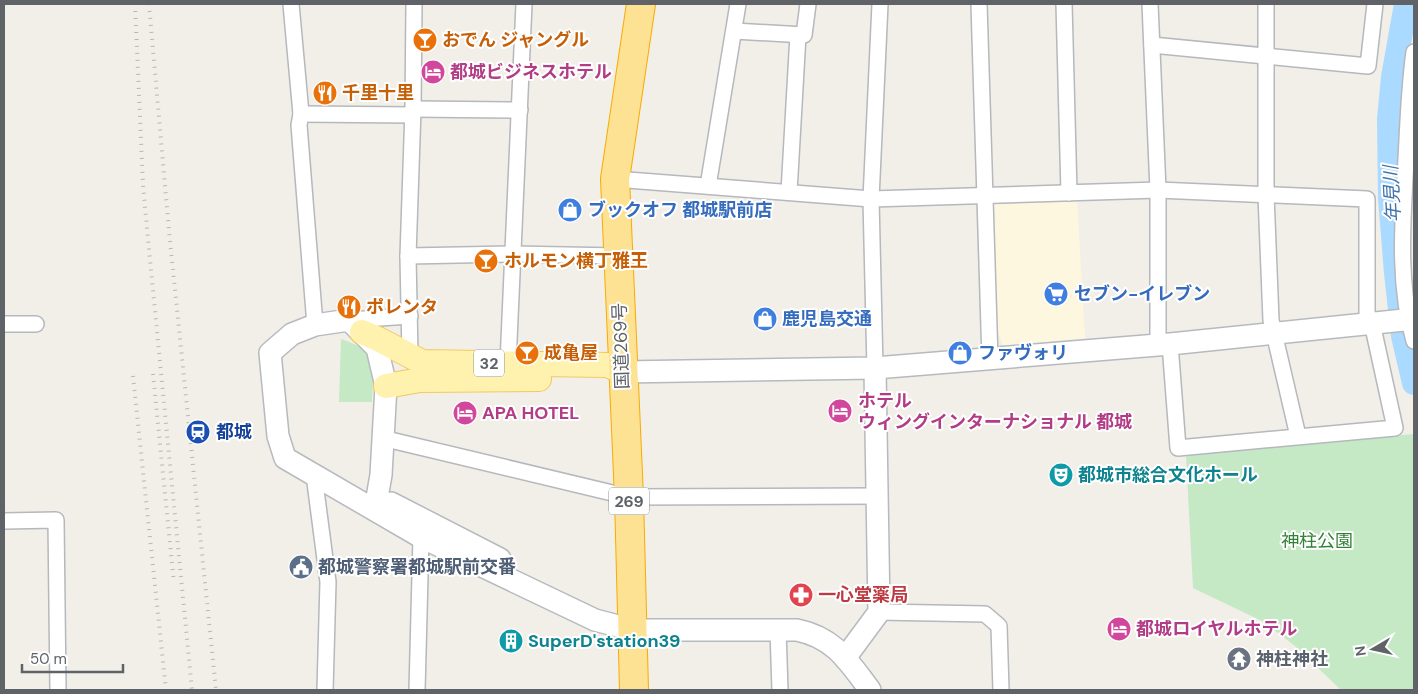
<svg xmlns="http://www.w3.org/2000/svg" width="1418" height="694" viewBox="0 0 1418 694" font-family="'DM Sans','Noto Sans JP',sans-serif">
  <rect width="100%" height="100%" fill="#f1efe8"/>
  <path fill="#fef7e0" d="M1077,199L1085,338L1003,346L998,332L997,308L994,296L990,207L997,201Z"/>
  <g fill="#c5e8c5">
    <path d="M341,339C352,343 369,349 373,362C375,369 372,393 372,402H339Z"/>
    <path d="M1414,434V690H1341L1295,646L1264,622L1193,588L1186,455Z"/>
  </g>
  <g fill="none" stroke-linecap="round" stroke-linejoin="round">
    <path stroke="#aadaff" stroke-width="24" d="M1406,4L1393,77L1389,119L1390,198L1396,273L1403,336L1414,383"/>
    <defs>
      <g id="street">
        <path d="M291,4L301,114L299,125L315,325"/>
        <path d="M979,4L990,360"/>
        <path d="M1064,4L1069,193"/>
        <path d="M1150,4L1158,190V345"/>
        <path d="M1266,4V195L1271,320L1298,436"/>
        <path d="M734,31L804,35L808,4"/>
        <path d="M1152,45L1368,66L1375,4"/>
        <path d="M1414,52C1409,87 1408,123 1406,159C1403,219 1397,282 1414,341"/>
        <path d="M413,109L520,110"/>
        <path d="M301,114L413,115"/>
        <path d="M615,179L871,199L1158,190L1367,199V313L1372,323L1395,428L1178,448L1170,344"/>
        <path d="M708,186L738,4"/>
        <path d="M789,192L798,35"/>
        <path d="M408,256L513,254L618,256"/>
        <path d="M349,320L410,316"/>
        <path d="M4,324H36"/>
        <path d="M410,356L408,256L413,109L414,4"/>
        <path d="M508,363L524,4"/>
        <path d="M875,368L871,199L880,4"/>
        <path d="M382,438L629,497L877,496"/>
        <path d="M314,475L328,582L325,690"/>
        <path d="M4,521L56,520L58,690"/>
        <path d="M879,612L985,614L999,626L1001,690"/>
        <path d="M778,630L780,690"/>
        <path d="M417,690L421,537"/>
      </g>
      <g id="secondary">
        <path d="M622,372L875,368L1170,344L1414,319"/>
        <path d="M391,503L500,559"/>
        <path d="M375,509L381,475L386,386L377,348L349,320L315,325L292,334L270,353L278,436L285,458L421,537L595,620L633,630H797C835,638 848,661 870,690"/>
        <path d="M845,658L879,612L875,368"/>
      </g>
      <g id="primary">
        <path d="M362,332L378,339L422,362L608,365L622,372"/>
        <path d="M386,386L420,380L539,379"/>
      </g>
      <path id="highway" d="M634,690L629,497L615,179L641,4"/>
    </defs>
    <use href="#street" stroke="#b5b8bc" stroke-width="18"/>
    <use href="#secondary" stroke="#b6babf" stroke-width="24"/>
    <use href="#primary" stroke="#f2c960" stroke-width="26"/>
    <use href="#highway" stroke="#f9ab00" stroke-width="30"/>
    <use href="#street" stroke="#fff" stroke-width="15"/>
    <use href="#secondary" stroke="#fff" stroke-width="21"/>
    <use href="#primary" stroke="#fff2af" stroke-width="24"/>
    <use href="#highway" stroke="#fde293" stroke-width="28"/>
    <g stroke="#b6b7b8" stroke-width="4" stroke-dasharray="1 6" stroke-linecap="butt">
      <path d="M135,4L143,185L148,239L192,690"/>
      <path d="M149,4L169,231L216,690"/>
      <path d="M153,374L174,583"/>
      <path d="M133,376L166,690"/>
    </g>
  </g>
  <defs>
    <symbol id="bar-disc" viewBox="-11 -11 22 22"><circle r="9.5" fill="#e8710a" stroke="#fff"/><path d="M-6-5H6L.8 .8V4.5H3.5V6h-7V4.5H-.8V.8Z" fill="#fff"/></symbol>
    <symbol id="hotel-disc" viewBox="-11 -11 22 22"><circle r="9.5" fill="#d1479c" stroke="#fff"/><path d="M-6-4.5h1.5V1H6V5H4.5V3h-9V5H-6ZM-4 0a1.8 1.8 0 1 1 3.6 0ZM.5 0V-2.5h3Q6-2.5 6 0Z" fill="#fff"/></symbol>
    <symbol id="restaurant-disc" viewBox="-11 -11 22 22"><circle r="9.5" fill="#e8710a" stroke="#fff"/><path d="M-5-6h1v4h1v-4h1v4h1v-4h1v5L-1.5 .5V6h-2V.5L-5-1ZM5-6V6H3V1.5H1.5Q1.5-4 5-6Z" fill="#fff"/></symbol>
    <symbol id="shop-disc" viewBox="-11 -11 22 22"><circle r="9.5" fill="#3f7fe0" stroke="#fff"/><path d="M-5-2.5h2.3a2.7 3.5 0 0 1 5.4 0H5L5.5 6h-11ZM-1.5-2.5h3a1.5 2.3 0 0 0-3 0Z" fill="#fff"/></symbol>
    <symbol id="supermarket-disc" viewBox="-11 -11 22 22"><circle r="9.5" fill="#3f7fe0" stroke="#fff"/><path d="M-6-5.5h2.5l.6 2H6L4.5 2H-2.5L-4.4-4H-6ZM-1.5 3.2a1.3 1.3 0 1 0 .1 0ZM3 3.2a1.3 1.3 0 1 0 .1 0Z" fill="#fff"/></symbol>
    <symbol id="station-disc" viewBox="-11 -11 22 22"><circle r="9.5" fill="#1a4fb4" stroke="#fff"/><path d="M-3-6H3Q5-6 5-4V2Q5 4 3 4L4.5 6H3L1.5 4h-3L-3 6H-4.5L-3 4Q-5 4-5 2V-4Q-5-6-3-6ZM-3.5-4v3h7v-3ZM-3.5 1v1.5H-2V1ZM2 1v1.5H3.5V1Z" fill="#fff"/></symbol>
    <symbol id="theatre-disc" viewBox="-11 -11 22 22"><circle r="9.5" fill="#0f9aa8" stroke="#fff"/><path d="M-5-5.5Q0-4 5-5.5V0Q5 5 0 6Q-5 5-5 0ZM-3.3-2.5H-1v1.5H-3.3ZM1-2.5H3.3v1.5H1ZM-2.8 1Q0 5.5 2.8 1Z" fill="#fff"/></symbol>
    <symbol id="civic-disc" viewBox="-11 -11 22 22"><circle r="9.5" fill="#5c6f8a" stroke="#fff"/><path d="M-.6-6.5H3V-4.5H.6V-3L4-1V1h2V6H-6V1h2V-1L-.6-3ZM-1.2 2.5V6h2.4V2.5Z" fill="#fff"/></symbol>
    <symbol id="pharmacy-disc" viewBox="-11 -11 22 22"><circle r="9.5" fill="#e0444e" stroke="#fff"/><path d="M-2-6h4v4h4v4h-4v4h-4v-4h-4v-4h4Z" fill="#fff"/></symbol>
    <symbol id="building-disc" viewBox="-11 -11 22 22"><circle r="9.5" fill="#0f9aa8" stroke="#fff"/><path d="M-4-6H4V6H1V3H-1V6H-4ZM-2.5-4.3h1.7v1.8h-1.7ZM.8-4.3h1.7v1.8H.8ZM-2.5-1h1.7V.8h-1.7ZM.8-1h1.7V.8H.8Z" fill="#fff"/></symbol>
    <symbol id="temple-disc" viewBox="-11 -11 22 22"><circle r="9.5" fill="#6b7280" stroke="#fff"/><path d="M0-6L5-2H3V0L6.5 2.5H4V6H1.5V3h-3V6H-4V2.5H-6.5L-3 0V-2H-5Z" fill="#fff"/></symbol>
  </defs>
  <g fill-rule="evenodd">
    <use href="#bar-disc" x="411" y="26" width="28" height="28"/>
    <use href="#hotel-disc" x="419" y="58" width="28" height="28"/>
    <use href="#restaurant-disc" x="311" y="79" width="28" height="28"/>
    <use href="#shop-disc" x="556" y="196" width="28" height="28"/>
    <use href="#bar-disc" x="472" y="247" width="28" height="28"/>
    <use href="#supermarket-disc" x="1042" y="280" width="28" height="28"/>
    <use href="#restaurant-disc" x="335" y="293" width="28" height="28"/>
    <use href="#shop-disc" x="751" y="305" width="28" height="28"/>
    <use href="#bar-disc" x="513" y="339" width="28" height="28"/>
    <use href="#shop-disc" x="946" y="339" width="28" height="28"/>
    <use href="#hotel-disc" x="826" y="397" width="28" height="28"/>
    <use href="#hotel-disc" x="451" y="399" width="28" height="28"/>
    <use href="#station-disc" x="184" y="418" width="28" height="28"/>
    <use href="#theatre-disc" x="1047" y="461" width="28" height="28"/>
    <use href="#civic-disc" x="287" y="553" width="28" height="28"/>
    <use href="#pharmacy-disc" x="787" y="581" width="28" height="28"/>
    <use href="#hotel-disc" x="1105" y="615" width="28" height="28"/>
    <use href="#building-disc" x="497" y="627" width="28" height="28"/>
    <use href="#temple-disc" x="1225" y="645" width="28" height="28"/>
  </g>
  <g text-anchor="middle" dominant-baseline="central" stroke-width="4" stroke-linejoin="round" paint-order="stroke">
    <g fill="#fff" stroke="#8f9295" stroke-width="1">
      <rect x="474" y="349.5" width="30" height="27" rx="4"/>
      <rect x="609" y="487.5" width="40" height="27" rx="4"/>
    </g>
    <g font-size="16" font-weight="bold" fill="#5f6368">
      <text x="489" y="363">32</text>
      <text x="629" y="501">269</text>
    </g>
    <g font-size="18" font-weight="bold" fill="#c56008" stroke="#fff" text-anchor="start">
      <text x="442" y="40">おでん ジャングル</text>
      <text x="342" y="93">千里十里</text>
      <text x="504" y="261">ホルモン横丁雅王</text>
      <text x="366" y="307">ポレンタ</text>
      <text x="544" y="353">成亀屋</text>
    </g>
    <g font-size="18" font-weight="bold" fill="#b23c85" stroke="#fff" text-anchor="start">
      <text x="450" y="72">都城ビジネスホテル</text>
      <text x="858" y="401">ホテル<tspan x="858" dy="21">ウィングインターナショナル 都城</tspan></text>
      <text x="482" y="413">APA HOTEL</text>
      <text x="1136" y="629">都城ロイヤルホテル</text>
    </g>
    <g font-size="18" font-weight="bold" fill="#366cbe" stroke="#fff" text-anchor="start">
      <text x="588" y="210">ブックオフ 都城駅前店</text>
      <text x="1074" y="294">セブン-イレブン</text>
      <text x="782" y="319">鹿児島交通</text>
      <text x="978" y="353">ファヴォリ</text>
    </g>
    <g font-size="18" fill="#5f6368" stroke="#fff">
      <text transform="translate(621 346) rotate(-92)">国道269号</text>
    </g>
    <g font-size="18" font-weight="bold" fill="#164399" stroke="#fff" text-anchor="start">
      <text x="216" y="432">都城</text>
    </g>
    <g font-size="18" font-weight="bold" fill="#0d838f" stroke="#fff" text-anchor="start">
      <text x="1078" y="475">都城市総合文化ホール</text>
      <text x="528" y="641">SuperD'station39</text>
    </g>
    <g font-size="18" fill="#348238" stroke="#fff">
      <text x="1317" y="541">神柱公園</text>
    </g>
    <g font-size="18" font-weight="bold" fill="#4e5e75" stroke="#fff" text-anchor="start">
      <text x="318" y="567">都城警察署都城駅前交番</text>
    </g>
    <g font-size="18" font-weight="bold" fill="#be3a42" stroke="#fff" text-anchor="start">
      <text x="818" y="595">一心堂薬局</text>
    </g>
    <g font-size="18" font-weight="bold" fill="#5b616d" stroke="#fff" text-anchor="start">
      <text x="1256" y="659">神柱神社</text>
    </g>
    <g font-size="19" font-style="italic" fill="#4174aa" stroke="#fff">
      <text transform="translate(1392 194) rotate(-93)">年見川</text>
    </g>
  </g>
  <rect width="1418" height="694" fill="none" stroke="#5f6368" stroke-width="10"/>
  <g transform="translate(1373 649) rotate(261)" stroke="#ffffff" stroke-width="4" paint-order="stroke">
  <path d="M0-4L9 19L0 12L-9 19Z" fill="#5f6368"/>
  <text y="-8" font-size="14" font-weight="bold" text-anchor="middle" fill="#5f6368">N</text>
  </g>
  <path d="M22 664v8h101v-8" fill="none" stroke="#5f6368" stroke-width="2.5"/>
  <text x="30" y="664" font-size="15" fill="#5f6368" stroke="#ffffff" stroke-width="4" paint-order="stroke">50 m</text>
</svg>
